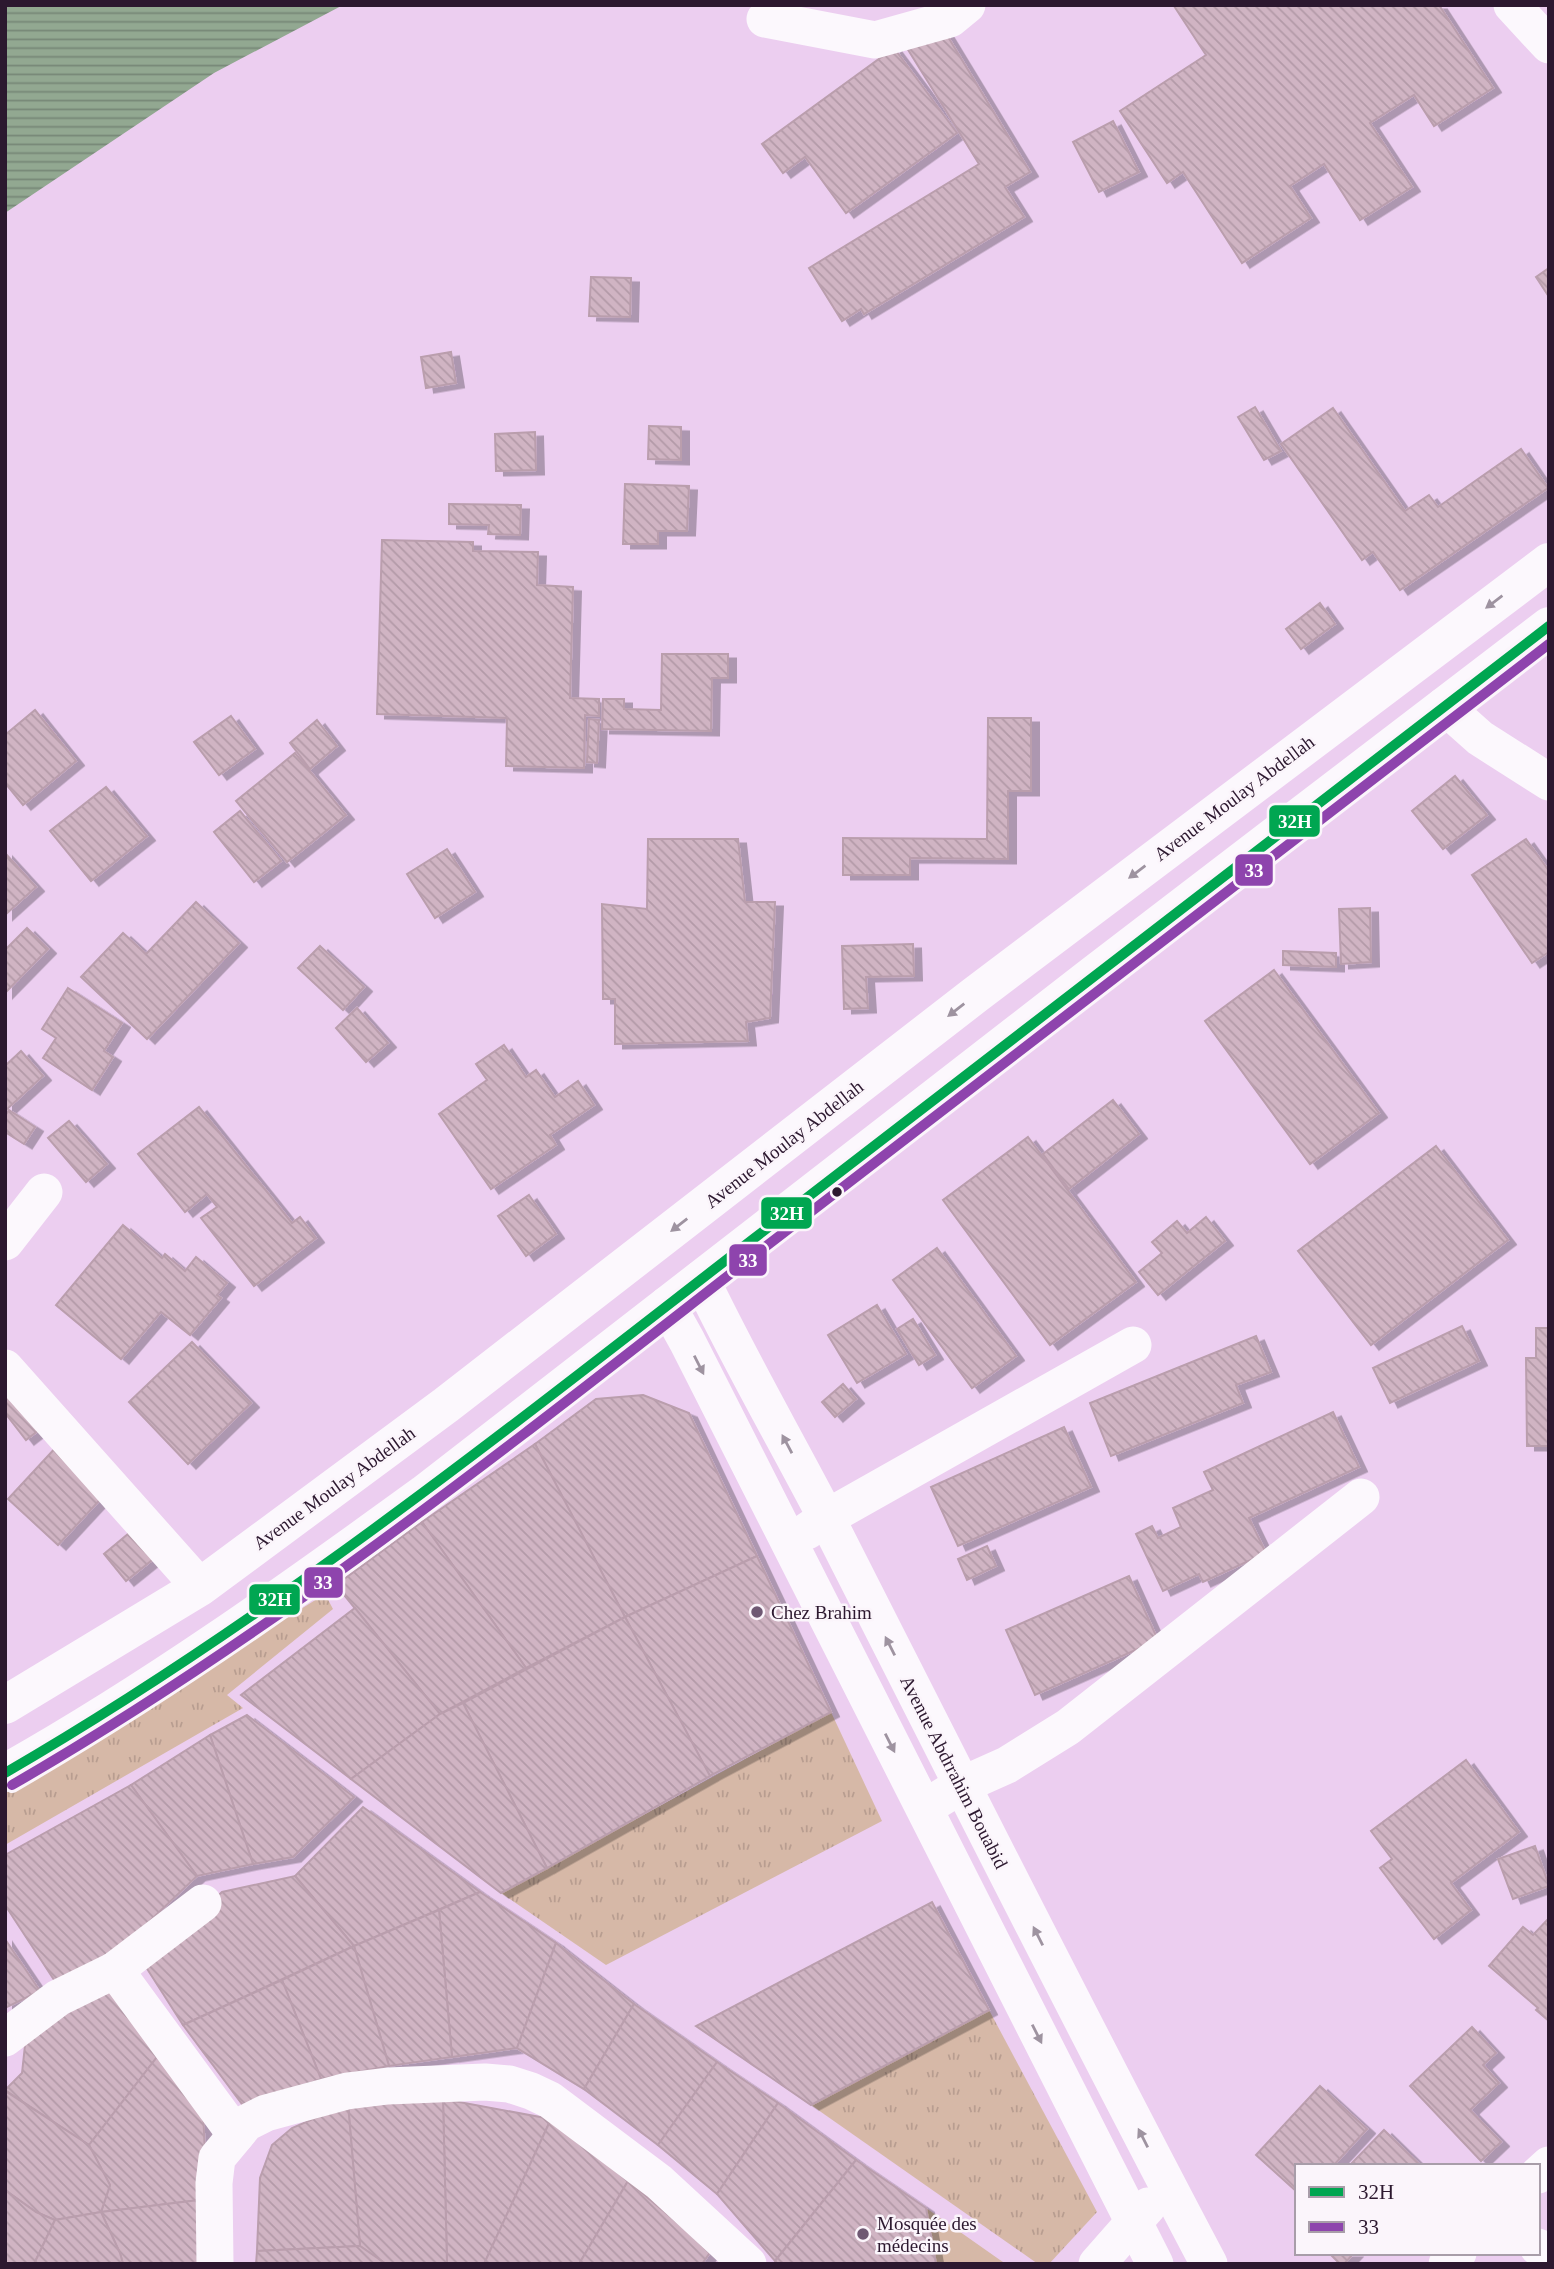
<svg xmlns="http://www.w3.org/2000/svg" width="1554" height="2269" viewBox="0 0 1554 2269" font-family="'Times New Roman',serif">
  <defs>
    <pattern id="park-tufts" width="24" height="20" patternUnits="userSpaceOnUse" patternTransform="scale(1.75)"><rect width="24" height="20" fill="#d6b8a7"/><path d="M3 7l-1-3M5 7V3M7 7l1-3M15 17l-1-3M17 17v-4M19 17l1-3" fill="none" stroke="#b89d90"/></pattern>
    <pattern id="water-rules" width="6" height="5" patternUnits="userSpaceOnUse" patternTransform="scale(1.75)"><rect width="6" height="5" fill="#92a891"/><path d="M0 2.5h6" fill="none" stroke="#787"/></pattern>
    <pattern id="building-back-hatch" width="6" height="6" patternUnits="userSpaceOnUse" patternTransform="scale(1.75)"><rect width="6" height="6" fill="#d0b4c3"/><path d="M-1 5l2 2M0 0l6 6M5-1l2 2" fill="none" stroke="#b39aa8"/></pattern>
    <filter id="shadow"><feDropShadow dx="8" dy="4.5" stdDeviation="0" flood-color="#0004"/></filter>
  </defs>
  <rect width="100%" height="100%" fill="#eccef0"/>
  <path fill="#d6b8a7" d="M926,2208L1000,2260L1006,2264H936Z"/>
  <g fill="url(#park-tufts)">
    <path d="M325,1594L333,1609L227,1695L243,1708L5,1845V1793Z"/>
    <path d="M831,1712L882,1821L606,1965L501,1893Z"/>
    <path d="M989,2010L1097,2212L1049,2264H1038L811,2105Z"/>
  </g>
  <path fill="url(#water-rules)" d="M5,5H343L214,73L5,213Z"/>
  <g fill="url(#building-back-hatch)" stroke="#ba9ead" stroke-width="2" filter="url(#shadow)">
    <path d="M1176,5H1439L1493,88L1434,126L1414,95L1370,123L1412,187L1360,220L1324,164L1290,186L1311,218L1242,263L1183,172L1167,183L1120,111L1206,55L1174,6Z"/>
    <path d="M942,27L1030,172L1005,187L1024,217L864,314L861,309L842,321L809,268L979,164L907,48Z"/>
    <path d="M894,48L957,133L846,213L805,157L783,173L762,144Z"/>
    <path d="M1113,121L1139,172L1099,192L1073,142Z"/>
    <path d="M1549,268V297L1536,277Z"/>
    <path d="M591,277L631,278L630,317L589,316Z"/>
    <path d="M451,352L456,383L426,388L421,357Z"/>
    <path d="M1255,407L1281,451L1264,460L1238,417Z"/>
    <path d="M1333,408L1405,511L1429,495L1438,507L1521,449L1548,488L1400,590L1373,552L1362,560L1281,444Z"/>
    <path d="M649,426L681,427V460L648,459Z"/>
    <path d="M535,432L536,470L496,471L495,434Z"/>
    <path d="M625,484L689,486L687,531H658V544H623Z"/>
    <path d="M449,504L521,505L520,535L488,534L489,525L449,524Z"/>
    <path d="M382,540L473,542V551L538,552L537,585L573,587L570,698L599,699V716L585,715L584,768L506,766L507,718L377,714Z"/>
    <path d="M1320,603L1335,624L1301,649L1286,629Z"/>
    <path d="M662,654H728V678H712L711,731L602,729L603,699H624V709L661,710Z"/>
    <path d="M35,710L76,761L23,805L5,783V735Z"/>
    <path d="M231,716L255,749L219,775L194,742Z"/>
    <path d="M988,718H1031V791H1008V859L910,858V875H843V838L987,839Z"/>
    <path d="M589,719L599,720L597,763L587,762Z"/>
    <path d="M317,720L337,746L310,769L290,743Z"/>
    <path d="M295,753L346,815L287,862L236,801Z"/>
    <path d="M1455,776L1487,815L1443,849L1412,811Z"/>
    <path d="M106,787L147,836L91,881L50,831Z"/>
    <path d="M240,811L281,861L254,882L214,832Z"/>
    <path d="M648,839H738L745,902H775L770,1018L746,1022L748,1041L615,1044V999H603L602,904L647,909Z"/>
    <path d="M1526,839L1549,871V952L1532,963L1472,875Z"/>
    <path d="M447,849L475,892L435,918L407,874Z"/>
    <path d="M5,853L36,887L5,915Z"/>
    <path d="M196,902L239,943L147,1039L81,977L123,933L146,954Z"/>
    <path d="M1370,908L1371,962L1341,964L1339,909Z"/>
    <path d="M27,928L48,949L5,993V950Z"/>
    <path d="M913,944L914,976L866,977L868,1008L844,1009L842,946Z"/>
    <path d="M320,946L364,987L343,1010L298,968Z"/>
    <path d="M1283,951L1336,953V967L1283,965Z"/>
    <path d="M1274,970L1379,1113L1310,1164L1205,1021Z"/>
    <path d="M68,988L122,1023L104,1051L113,1057L92,1090L43,1058L56,1038L42,1029Z"/>
    <path d="M357,1008L388,1043L366,1062L336,1028Z"/>
    <path d="M504,1045L526,1077L536,1070L555,1097L578,1081L594,1105L550,1135L556,1145L491,1189L439,1114L487,1080L476,1064Z"/>
    <path d="M21,1051L43,1076L5,1111V1066Z"/>
    <path d="M1113,1100L1139,1134L1069,1189L1043,1154Z"/>
    <path d="M199,1107L292,1223L300,1217L316,1238L254,1286L201,1218L217,1207L207,1194L185,1212L138,1154Z"/>
    <path d="M9,1110L35,1127L24,1144L5,1132V1116Z"/>
    <path d="M69,1121L107,1164L86,1182L48,1138Z"/>
    <path d="M1028,1137L1136,1282L1050,1345L943,1200Z"/>
    <path d="M1436,1146L1508,1240L1371,1345L1298,1251Z"/>
    <path d="M529,1195L556,1234L526,1256L498,1216Z"/>
    <path d="M1206,1217L1225,1241L1158,1295L1139,1272L1162,1253L1152,1242L1177,1221L1187,1233Z"/>
    <path d="M123,1225L162,1258L165,1254L185,1271L196,1257L227,1283L217,1295L221,1298L190,1335L161,1312L121,1359L56,1305Z"/>
    <path d="M937,1248L1016,1356L972,1388L893,1280Z"/>
    <path d="M877,1305L906,1354L857,1383L828,1335Z"/>
    <path d="M913,1319L935,1355L919,1365L897,1329Z"/>
    <path d="M1462,1326L1479,1361L1390,1403L1373,1368Z"/>
    <path d="M1536,1328H1549V1446H1527L1526,1358H1536Z"/>
    <path d="M1256,1336L1271,1372L1236,1385L1243,1403L1111,1456L1090,1403Z"/>
    <path d="M192,1342L251,1403L188,1464L129,1402Z"/>
    <path d="M5,1375L44,1426L26,1440L5,1413Z"/>
    <path d="M843,1384L856,1399L835,1417L822,1402Z"/>
    <path d="M643,1395L689,1413L757,1556L625,1617L535,1444L596,1399Z"/>
    <path d="M1333,1412L1359,1467L1249,1518L1266,1553L1203,1582L1199,1574L1163,1591L1136,1534L1152,1526L1158,1538L1181,1527L1173,1508L1213,1490L1204,1472Z"/>
    <path d="M1064,1427L1091,1487L958,1546L931,1487Z"/>
    <path d="M59,1444L109,1490L58,1545L8,1499Z"/>
    <path d="M535,1444L625,1617L526,1668L422,1522Z"/>
    <path d="M422,1522L526,1668L440,1714L336,1585Z"/>
    <path d="M134,1529L157,1556L126,1581L104,1554Z"/>
    <path d="M987,1546L996,1566L967,1580L958,1559Z"/>
    <path d="M757,1556L831,1712L710,1776L625,1617Z"/>
    <path d="M1129,1576L1158,1640L1035,1695L1006,1630Z"/>
    <path d="M355,1608L440,1714L351,1779L241,1695Z"/>
    <path d="M625,1617L710,1776L547,1868L463,1703Z"/>
    <path d="M463,1703L547,1868L501,1893L351,1779L440,1714Z"/>
    <path d="M247,1715L354,1797L293,1857L253,1864L210,1735Z"/>
    <path d="M210,1735L253,1864L197,1876L131,1785Z"/>
    <path d="M1466,1760L1519,1832L1451,1883L1471,1910L1434,1939L1380,1868L1392,1859L1371,1831Z"/>
    <path d="M131,1785L197,1876L113,1956L58,1986L5,1905V1855Z"/>
    <path d="M363,1807L480,1892L354,1946L295,1876Z"/>
    <path d="M1535,1846L1549,1886L1513,1899L1498,1859Z"/>
    <path d="M295,1876L354,1946L183,2025L144,1964L222,1892Z"/>
    <path d="M480,1892L556,1943L517,2048L452,2057L439,1910Z"/>
    <path d="M932,1902L989,2010L811,2105L696,2026Z"/>
    <path d="M439,1910L452,2057L389,2066L354,1946Z"/>
    <path d="M1549,1918V2021L1536,2010L1538,2008L1489,1966L1523,1927L1533,1935Z"/>
    <path d="M5,1939L40,1991L5,2008Z"/>
    <path d="M556,1943L634,2004L584,2089L517,2048Z"/>
    <path d="M354,1946L389,2066L321,2079L282,1980Z"/>
    <path d="M282,1980L321,2079L245,2108L183,2025Z"/>
    <path d="M119,1983L164,2048L89,2145L5,2090L22,2073L27,2027Z"/>
    <path d="M634,2004L717,2062L658,2145L584,2089Z"/>
    <path d="M1472,2027L1496,2053L1483,2065L1499,2083L1470,2110L1501,2142L1481,2161L1410,2086Z"/>
    <path d="M164,2048L203,2110L207,2199L101,2212L110,2185L89,2145Z"/>
    <path d="M717,2062L778,2103L717,2194L658,2145Z"/>
    <path d="M1320,2086L1367,2129L1333,2166H1297V2192L1256,2155Z"/>
    <path d="M5,2091L89,2145L110,2185L101,2212L55,2220L36,2212L5,2190Z"/>
    <path d="M443,2099L551,2119L484,2264H447Z"/>
    <path d="M443,2099L447,2264H386L360,2246L348,2104Z"/>
    <path d="M778,2103L856,2160L775,2261L717,2194Z"/>
    <path d="M348,2104L360,2246L257,2251L260,2178L272,2145L292,2128Z"/>
    <path d="M551,2119L628,2181L579,2264H484Z"/>
    <path d="M1384,2130L1421,2166H1349Z"/>
    <path d="M856,2160L926,2208L936,2264H778L775,2261Z"/>
    <path d="M628,2181L711,2251L702,2264H579Z"/>
    <path d="M5,2190L36,2212L55,2220L34,2264H5Z"/>
    <path d="M207,2199L210,2264H123L120,2253L101,2212Z"/>
    <path d="M101,2212L120,2253L123,2264H34L55,2220Z"/>
    <path d="M360,2246L386,2264H256L257,2251Z"/>
    <path d="M1329,2253H1354L1344,2264H1340Z"/>
  </g>
  <g fill="none" stroke-linecap="round" stroke-linejoin="round">
    <g stroke="#fcf8fd" stroke-width="37">
      <path d="M1512,5L1549,45"/>
      <path d="M765,19L875,40L950,19L967,5"/>
      <path d="M1444,706L1480,738L1549,782"/>
      <path d="M5,1242L44,1192"/>
      <path d="M701,1279C740,1361 786,1440 828,1521C954,1769 1079,2018 1209,2264"/>
      <path d="M667,1305L687,1341L1155,2264"/>
      <path d="M5,1368L200,1587"/>
      <path d="M807,1531L826,1518L1133,1345"/>
      <path d="M939,1799L960,1786L1007,1765L1068,1727L1361,1497"/>
      <path d="M115,1970L236,2135"/>
      <path d="M5,2038L58,1998L115,1970L203,1903"/>
      <path d="M1538,2175L1549,2165"/>
      <path d="M1538,2247L1549,2252"/>
      <path d="M215,2264L214,2183L217,2158L246,2123L266,2113L347,2091L388,2086L485,2082L509,2084L531,2091L550,2100L659,2182L748,2264"/>
      <path d="M1097,2264L1148,2206"/>
      <path d="M1447,2264L1458,2253"/>
    </g>
    <g stroke="#fcf8fd" stroke-width="38">
      <path d="M5,1705L200,1587L446,1405L975,995L1549,562"/>
      <path d="M5,1773C151,1691 289,1592 424,1494L1093,975L1549,626"/>
    </g>
    <defs>
      <path id="bus-1" d="M5,1773C271,1619 510,1427 752,1240C1017,1034 1283,830 1549,626"/>
      <path id="bus-2" d="M12,1785C277,1632 515,1441 756,1254C1019,1050 1284,847 1549,644"/>
    </defs>
    <use href="#bus-1" stroke="#fbf5fb" stroke-width="16"/>
    <use href="#bus-2" stroke="#fbf5fb" stroke-width="16"/>
    <use href="#bus-1" stroke="#00a651" stroke-width="10"/>
    <use href="#bus-2" stroke="#8e44ad" stroke-width="10"/>
  </g>
  <defs><path id="oneway-solid" d="M-6-.8H1V-3.2L6.5 0L1 3.2V.8H-6Z" transform="scale(1.75)"/></defs>
  <g fill="#9e93a0">
    <use href="#oneway-solid" transform="translate(1494 602) rotate(143)"/>
    <use href="#oneway-solid" transform="translate(1137 872) rotate(143)"/>
    <use href="#oneway-solid" transform="translate(956 1010) rotate(142)"/>
    <use href="#oneway-solid" transform="translate(679 1225) rotate(142)"/>
    <use href="#oneway-solid" transform="translate(699 1365) rotate(63)"/>
    <use href="#oneway-solid" transform="translate(787 1444) rotate(-118)"/>
    <use href="#oneway-solid" transform="translate(890 1646) rotate(-117)"/>
    <use href="#oneway-solid" transform="translate(890 1743) rotate(63)"/>
    <use href="#oneway-solid" transform="translate(1038 1936) rotate(-117)"/>
    <use href="#oneway-solid" transform="translate(1037 2034) rotate(63)"/>
    <use href="#oneway-solid" transform="translate(1143 2138) rotate(-117)"/>
  </g>
  <circle fill="#2c182f" stroke="#fbf5fb" stroke-width="2.5" cx="837" cy="1192" r="6"/>
  <g fill="#6f5873" stroke="#fbf5fb" stroke-width="2.5">
    <circle cx="757" cy="1612" r="7"/>
    <circle cx="863" cy="2234" r="7"/>
  </g>
  <g text-anchor="middle" dominant-baseline="central" stroke-width="5" stroke-linejoin="round" paint-order="stroke">
    <g font-size="19" fill="#2c182f" stroke="#fbf5fb">
      <text transform="translate(1234 798) rotate(-37)">Avenue Moulay Abdellah</text>
      <text transform="translate(784 1144) rotate(-38)">Avenue Moulay Abdellah</text>
      <text transform="translate(334 1488) rotate(-36)">Avenue Moulay Abdellah</text>
      <text transform="translate(954 1772) rotate(63)">Avenue Abdrrahim Bouabid</text>
    </g>
    <g font-size="19" fill="#2c182f" stroke="#fbf5fb" text-anchor="start">
      <text x="771" y="1612">Chez Brahim</text>
      <text x="877" y="2223">Mosquée des<tspan x="877" dy="22">médecins</tspan></text>
    </g>
  </g>
  <g stroke="#fbf5fb" stroke-width="2.5">
    <rect x="1268" y="804" width="53" height="34" rx="7" fill="#00a651"/>
    <rect x="1234" y="853" width="40" height="34" rx="7" fill="#8e44ad"/>
    <rect x="760" y="1196" width="53" height="34" rx="7" fill="#00a651"/>
    <rect x="728" y="1243" width="40" height="34" rx="7" fill="#8e44ad"/>
    <rect x="303" y="1566" width="41" height="33" rx="7" fill="#8e44ad"/>
    <rect x="248" y="1583" width="53" height="33" rx="7" fill="#00a651"/>
  </g>
  <g font-size="19" text-anchor="middle" font-weight="bold" fill="#fff">
    <text x="1295" y="828">32H</text>
    <text x="1254" y="877">33</text>
    <text x="787" y="1220">32H</text>
    <text x="748" y="1267">33</text>
    <text x="323" y="1589">33</text>
    <text x="275" y="1606">32H</text>
  </g>
  <rect width="1554" height="2269" fill="none" stroke="#2c182f" stroke-width="14"/>
  <rect x="1295" y="2164" width="245" height="91" fill="#fbf5fb" stroke="#a89da9" stroke-width="2"/>
  <rect x="1309" y="2187" width="35" height="10" fill="#00a651" stroke="#a89da9" stroke-width="2"/>
  <text x="1358" y="2199" font-size="21" fill="#2c182f">32H</text>
  <rect x="1309" y="2222" width="35" height="10" fill="#8e44ad" stroke="#a89da9" stroke-width="2"/>
  <text x="1358" y="2234" font-size="21" fill="#2c182f">33</text>
</svg>
